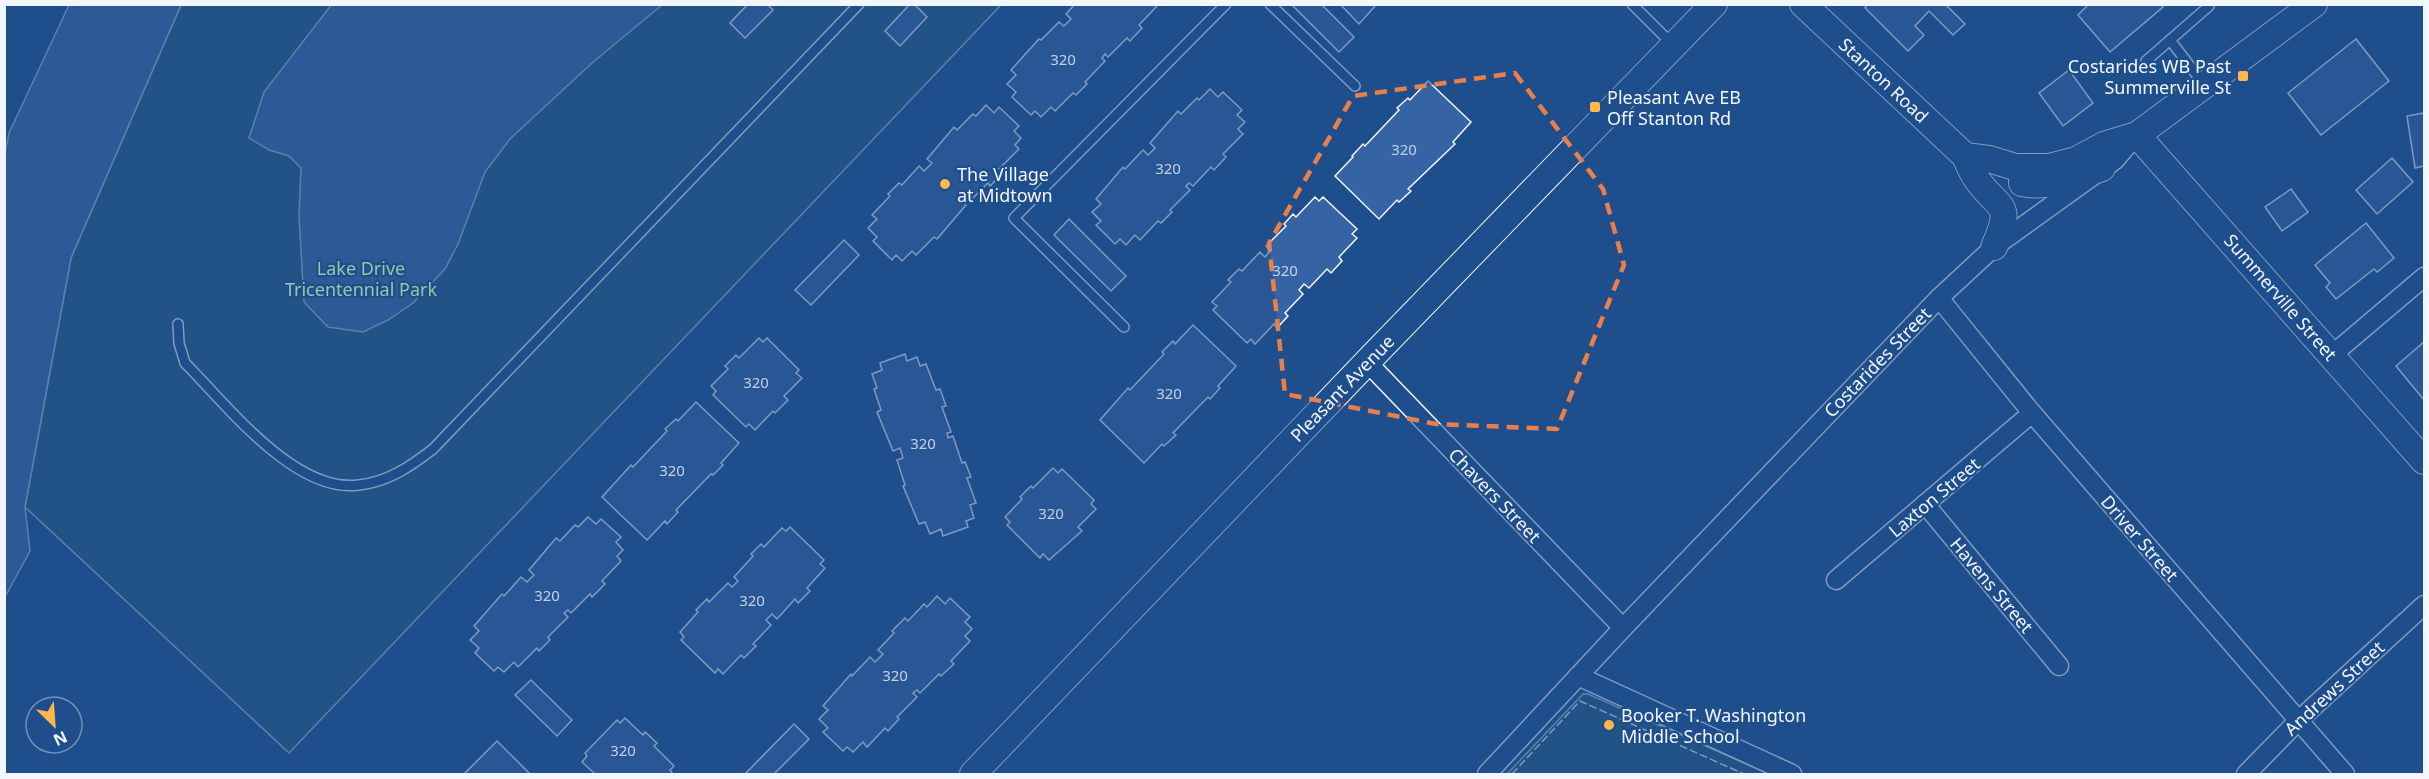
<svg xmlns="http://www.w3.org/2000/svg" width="2429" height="779" viewBox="0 0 2429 779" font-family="'Noto Sans',sans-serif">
  <rect width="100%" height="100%" fill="#1f4e8c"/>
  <g fill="#245a82" stroke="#a8bbd7" stroke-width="1.5">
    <path d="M181,5H1001L289,753L25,507L71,258Z"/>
    <path d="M1583,694H1588L1769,774H1507Z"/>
  </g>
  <g fill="#3b69a3" stroke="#a8bbd7" stroke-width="1.5">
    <path d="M332,4H662V5L592,63L510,139L485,172L458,244L445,269L413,303L388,320L363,332L328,327L304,302L299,215L301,168L289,156L269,150L249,138L264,92Z"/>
    <path d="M69,5H181L71,258L25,507L30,551L5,597V152L9,133Z"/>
  </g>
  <g fill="#3563a3" stroke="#f2f6ff" stroke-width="1.5">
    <path d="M748,4H767L773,10L745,38L730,23Z"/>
    <path d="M910,4H914L927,17L900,46L885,31Z"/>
    <path d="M1075,4L1158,5L1139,25L1142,28L1130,41L1127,38L1108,57L1105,54L1102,58L1105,61L1085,82L1087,84L1076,95L1073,93L1055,111L1051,107L1041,117L1035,111L1031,115L1012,97L1016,92L1007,84L1016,75L1011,70L1039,39L1041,40L1059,22L1064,26L1071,19L1066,14Z"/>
    <path d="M1291,4H1321L1354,37L1339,52Z"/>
    <path d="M1340,4H1376V5L1359,24Z"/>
    <path d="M1868,4H1945L1965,24L1953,35L1929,11L1915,26L1924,35L1908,51L1865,8Z"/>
    <path d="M2089,4H2161L2163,7L2110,52L2078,15Z"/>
    <path d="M2356,39L2389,81L2321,135L2288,93Z"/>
    <path d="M2069,70L2093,103L2063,126L2039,93Z"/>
    <path d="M1428,81L1471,122L1453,142L1455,144L1408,189L1411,191L1399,202L1397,200L1379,219L1335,176L1353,157L1352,156L1363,144L1365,146L1399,110L1397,108L1408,98L1410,100Z"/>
    <path d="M1210,89L1218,97L1223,92L1242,110L1237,115L1245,122L1238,129L1243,134L1223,154L1226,157L1214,170L1211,167L1193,186L1189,183L1186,186L1190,190L1170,210L1172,212L1161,223L1158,221L1140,240L1135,235L1126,245L1120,239L1115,244L1096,225L1101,221L1092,212L1101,204L1096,199L1123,167L1125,169L1143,150L1148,155L1155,148L1150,143L1178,111L1181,114L1197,98L1199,100Z"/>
    <path d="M986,105L994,113L999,107L1019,126L1014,131L1021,138L1015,145L1019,149L999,169L1003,173L990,186L988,183L969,202L966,198L962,202L966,205L937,239L934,237L916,255L912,251L902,261L896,255L892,260L873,241L877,237L868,228L877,219L872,215L890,196L888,194L899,183L902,185L919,166L924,171L932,163L927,159L954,127L957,130L973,114L976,116Z"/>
    <path d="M2424,113V166L2415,168L2407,116Z"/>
    <path d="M2392,158L2413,182L2377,214L2356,190Z"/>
    <path d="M2291,189L2308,212L2282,231L2265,207Z"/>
    <path d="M1315,197L1319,201L1323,197L1357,229L1352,234L1357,238L1339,257L1342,261L1331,273L1327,269L1309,288L1304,284L1299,290L1303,294L1285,313L1288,316L1277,328L1274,324L1255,344L1251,339L1247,343L1213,310L1217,306L1212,302L1231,282L1228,280L1239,269L1242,271L1260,252L1265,257L1270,251L1266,246L1286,226L1284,224L1293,214L1296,217Z"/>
    <path d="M1069,219L1126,276L1111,291L1054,235Z"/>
    <path d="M2366,223L2394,258L2377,272L2374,269L2336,299L2326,287L2330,283L2315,265Z"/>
    <path d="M844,240L859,255L811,305L795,290Z"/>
    <path d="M1193,325L1236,366L1218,386L1220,388L1210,399L1208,397L1173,433L1176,435L1164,446L1162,444L1144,463L1100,420L1128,388L1130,390L1164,354L1162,352L1173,341L1175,344Z"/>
    <path d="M759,338L763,342L767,338L799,370L796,373L802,378L784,396L788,400L775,413L773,411L755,430L749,424L746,427L713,395L716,391L711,386L728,369L725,366L736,355L739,358Z"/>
    <path d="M2424,342V400L2396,366Z"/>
    <path d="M905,354L907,361L917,357L920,366L926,364L936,390L940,389L946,406L942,407L951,432L947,433L948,438L953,436L962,463L965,462L971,477L967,478L976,503L970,505L974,518L966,521L968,527L943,536L941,529L930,534L925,522L919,524L903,486L905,485L897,460L903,458L900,448L893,451L877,412L881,410L874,389L877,388L872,374L882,370L880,363Z"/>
    <path d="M696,402L739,443L721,463L723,465L713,475L711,474L676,510L678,512L667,524L665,521L647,540L602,497L631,465L633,467L667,431L665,429L676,419L678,421Z"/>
    <path d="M1053,468L1058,473L1062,469L1094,500L1091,504L1096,509L1078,527L1082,531L1049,560L1043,554L1040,558L1007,525L1010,522L1005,517L1022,499L1020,497L1031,486L1033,488Z"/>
    <path d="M588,517L596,524L601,519L621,537L616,542L623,550L617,556L621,561L602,581L605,584L592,597L590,594L571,613L568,610L564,613L568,617L548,637L550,640L539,651L537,648L518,667L514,662L504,672L498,667L494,671L475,653L479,648L470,640L479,631L474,626L502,594L504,596L521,577L527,582L534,575L529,570L556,538L560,541L575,525L578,527Z"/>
    <path d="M790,527L824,560L820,564L825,568L807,588L810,591L798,603L795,599L777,619L772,614L766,620L771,625L753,644L756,646L744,658L741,655L723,674L718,669L715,673L681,640L684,637L680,632L698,612L696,610L707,599L709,602L728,583L732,587L738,581L734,577L753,556L751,554L761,544L764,547L782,528L786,531Z"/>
    <path d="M937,596L945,604L950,598L970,617L965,622L972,629L965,636L970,641L951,661L954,664L941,676L939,674L920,693L917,690L913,693L917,697L897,717L899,719L888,731L885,728L867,747L863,742L853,752L847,747L843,751L823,732L828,728L819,719L828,710L823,706L851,674L852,676L870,657L875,662L883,654L878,650L894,633L892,631L905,618L908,621L924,604L927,607Z"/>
    <path d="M531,680L572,720L557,736L515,695Z"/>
    <path d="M625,718L643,735L645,732L657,743L654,746L674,766L670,770L673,774H595L582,762L587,756L585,753L617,720L620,723Z"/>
    <path d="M794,724L809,739L774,774H745Z"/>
    <path d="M497,741L530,774H464Z"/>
  </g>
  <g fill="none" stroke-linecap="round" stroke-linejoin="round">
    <defs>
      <g id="lane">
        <path d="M1270,4L1355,86"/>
        <path d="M1632,4L1673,45"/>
        <path d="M2170,40L2203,83"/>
        <path d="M2146,61L2209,6"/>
        <path d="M178,324L179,343L185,363C227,405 295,494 359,485C388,482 411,466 433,449L859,4"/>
        <path d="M1124,327L1014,218L1226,4"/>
      </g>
      <g id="street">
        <path d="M1939,298L2032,413L2345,774"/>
        <path d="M2332,355L2424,277"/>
        <path d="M1367,362L1623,628"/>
        <path d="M1925,504L2059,666"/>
        <path d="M1836,580L2032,413"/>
        <path d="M1578,676L1792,774"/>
        <path d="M1487,774L1623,628L1939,298L1994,247L2115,160L2136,135"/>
        <path d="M2246,774L2299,720L2424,605"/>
      </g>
      <g id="secondary">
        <path d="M1803,4L1965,156L1977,165"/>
        <path d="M2137,135L2424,461"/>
        <path d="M1965,156L1989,159L2015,167H2049L2076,160L2104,145L2137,135L2314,4"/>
        <path d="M1965,156C1968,163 1971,171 1976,178C1998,211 2015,200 1994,247"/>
        <path d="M2022,183C2050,189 2076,177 2102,168"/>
        <path d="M973,774L1367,362L1714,4"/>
      </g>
    </defs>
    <use href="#lane" stroke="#f2f6ff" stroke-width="12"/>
    <use href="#street" stroke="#f2f6ff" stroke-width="21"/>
    <use href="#secondary" stroke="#f2f6ff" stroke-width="28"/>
    <use href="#lane" stroke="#1f4e8c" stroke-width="9"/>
    <use href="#street" stroke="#1f4e8c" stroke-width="18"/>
    <use href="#secondary" stroke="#1f4e8c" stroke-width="26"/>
    <path stroke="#f2f6ff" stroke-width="1.5" stroke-dasharray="8 3" stroke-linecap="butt" d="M1512,774L1580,701L1744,774"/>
  </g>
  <path d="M0 0H2429V779H0ZM1515,73L1603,189L1624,265L1557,429L1436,424L1285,394L1269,243L1353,96Z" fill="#1f4e8c" fill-opacity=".55" fill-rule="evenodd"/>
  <path fill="none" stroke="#ea8049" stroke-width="4.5" stroke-dasharray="12 8" stroke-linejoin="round" d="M1515,73L1603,189L1624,265L1557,429L1436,424L1285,394L1269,243L1353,96Z"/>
  <g fill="#ffb74d" stroke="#1f4e8c" stroke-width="2">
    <rect x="2237" y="70" width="12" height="12" rx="3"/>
    <rect x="1589" y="101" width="12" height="12" rx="3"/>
    <circle cx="945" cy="184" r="6"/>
    <circle cx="1609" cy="725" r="6"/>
  </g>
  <g text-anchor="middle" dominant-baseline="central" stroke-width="4.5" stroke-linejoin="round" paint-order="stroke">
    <g font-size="15" fill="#c3d1e8">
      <text x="1063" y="59">320</text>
      <text x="1404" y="149">320</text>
      <text x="1168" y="168">320</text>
      <text x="1285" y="270">320</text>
      <text x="756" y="382">320</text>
      <text x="1169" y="393">320</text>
      <text x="923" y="443">320</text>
      <text x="672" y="470">320</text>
      <text x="1051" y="513">320</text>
      <text x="547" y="595">320</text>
      <text x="752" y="600">320</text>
      <text x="895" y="675">320</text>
      <text x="623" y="750">320</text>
    </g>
    <g font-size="18" fill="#f2f6ff" stroke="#1f4e8c" text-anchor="start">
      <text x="2231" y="66" text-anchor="end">Costarides WB Past<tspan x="2231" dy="21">Summerville St</tspan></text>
      <text x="1607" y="97">Pleasant Ave EB<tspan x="1607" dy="21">Off Stanton Rd</tspan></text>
      <text x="957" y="174">The Village<tspan x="957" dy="21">at Midtown</tspan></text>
      <text x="1621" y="715">Booker T. Washington<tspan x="1621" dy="21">Middle School</tspan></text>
    </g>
    <g font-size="18" fill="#f2f6ff" stroke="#1f4e8c">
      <text transform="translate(1884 80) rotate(43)">Stanton Road</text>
      <text transform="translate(2281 297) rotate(49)">Summerville Street</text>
      <text transform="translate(1877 362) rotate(-46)">Costarides Street</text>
      <text transform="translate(1342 388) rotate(-46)">Pleasant Avenue</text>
      <text transform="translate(1495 495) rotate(46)">Chavers Street</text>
      <text transform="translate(1934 497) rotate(-40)">Laxton Street</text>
      <text transform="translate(2140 538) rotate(49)">Driver Street</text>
      <text transform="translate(1992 585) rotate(50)">Havens Street</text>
      <text transform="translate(2334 688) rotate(-43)">Andrews Street</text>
    </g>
    <g font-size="18" fill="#97c8a6" stroke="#1f4e8c">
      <text x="361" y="268">Lake Drive<tspan x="361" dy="21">Tricentennial Park</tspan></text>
    </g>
  </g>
  <rect width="2429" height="779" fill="none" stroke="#f2f6ff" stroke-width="12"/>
  <g transform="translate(54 725) rotate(155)"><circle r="28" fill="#1f4e8c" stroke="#7391ba" stroke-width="1.5"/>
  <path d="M0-4.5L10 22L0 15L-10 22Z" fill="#ffb74d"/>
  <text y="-9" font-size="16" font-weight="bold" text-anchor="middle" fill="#f2f6ff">N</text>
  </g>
</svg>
